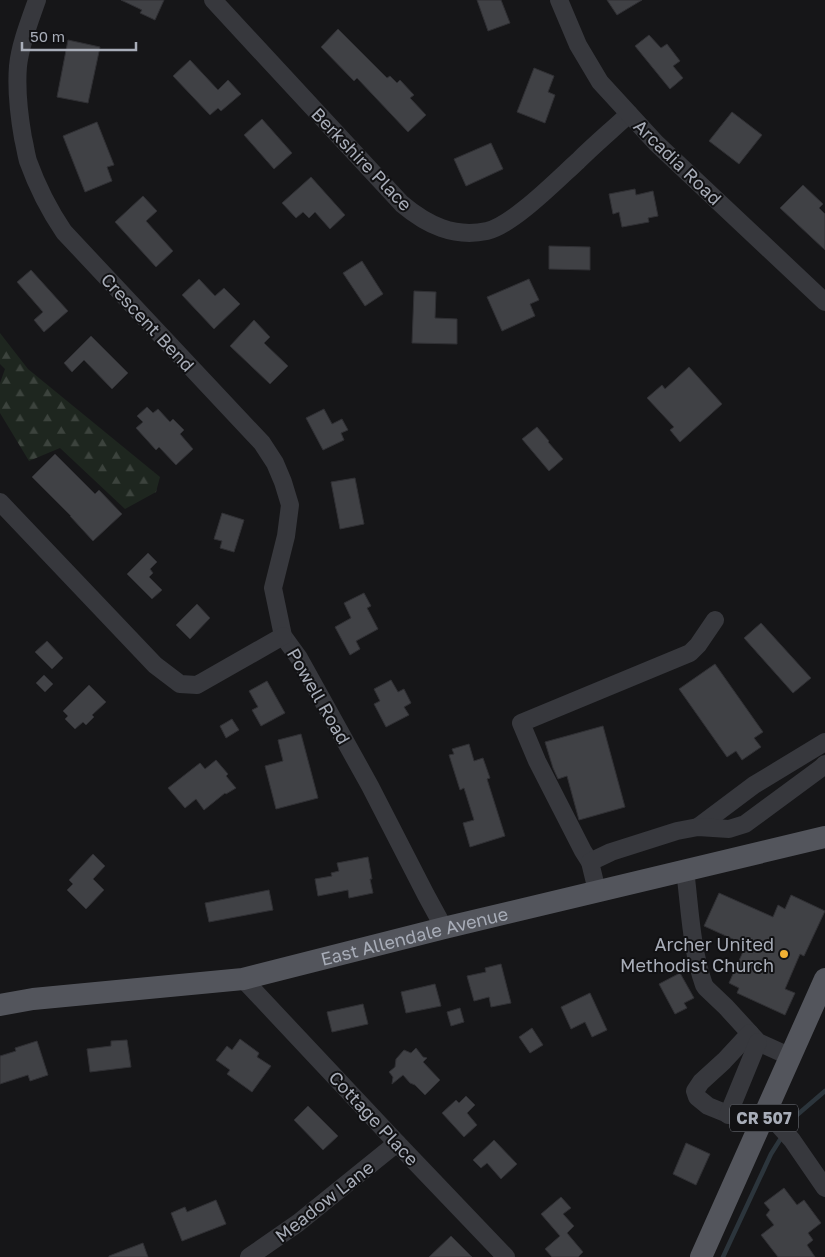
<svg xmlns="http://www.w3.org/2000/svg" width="825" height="1257" viewBox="0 0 825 1257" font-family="'Golos Text',sans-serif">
  <defs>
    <pattern id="forest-firs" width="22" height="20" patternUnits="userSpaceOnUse" patternTransform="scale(1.25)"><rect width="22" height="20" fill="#1e261f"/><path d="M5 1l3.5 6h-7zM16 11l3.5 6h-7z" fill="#3c433d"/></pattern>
  </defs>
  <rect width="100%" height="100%" fill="#161618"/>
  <path fill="url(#forest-firs)" d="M0,333L28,369L160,477L156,492L125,509L60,448L29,461L0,413V383L5,369L0,364Z"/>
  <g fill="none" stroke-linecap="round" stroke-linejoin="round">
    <g stroke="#2c353c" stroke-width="4.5">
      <path d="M788,1129L797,1115L825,1091"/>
      <path d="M723,1257L771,1154L783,1135"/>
    </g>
  </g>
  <g fill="#404145" stroke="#303034">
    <path d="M121,0H164L155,20L140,13L142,10Z"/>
    <path d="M477,0H501L510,23L488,31Z"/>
    <path d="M607,0H642L617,15Z"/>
    <path d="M338,29L387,78L390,76L397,83L400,80L414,95L410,98L426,115L408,132L357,78L354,81L321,47Z"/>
    <path d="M649,35L661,48L667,44L680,61L673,66L683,78L670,89L635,46Z"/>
    <path d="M68,40L100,47L88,103L57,97Z"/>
    <path d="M190,60L218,90L228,80L241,94L221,111L218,108L210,115L173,76Z"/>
    <path d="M534,68L554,76L548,92L555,95L545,123L517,112Z"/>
    <path d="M732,112L762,135L739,164L709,141Z"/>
    <path d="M262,119L292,153L274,169L244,135Z"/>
    <path d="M97,122L114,165L107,167L112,181L85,192L63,136Z"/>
    <path d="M491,143L503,169L466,186L454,159Z"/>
    <path d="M311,177L345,215L330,229L315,212L309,218L303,212L296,218L282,203Z"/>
    <path d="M803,185L823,204L819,208L825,214V250L780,208Z"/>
    <path d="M635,189L636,195L653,191L658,216L648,218L649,222L622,227L619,212L613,214L609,194Z"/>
    <path d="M143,196L157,211L146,221L173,251L156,267L115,222Z"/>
    <path d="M549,246L590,247V270L549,269Z"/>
    <path d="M362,261L383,294L365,306L343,273Z"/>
    <path d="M31,270L68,311L44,332L34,320L43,312L17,282Z"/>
    <path d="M199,279L215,296L224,288L240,304L214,329L182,295Z"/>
    <path d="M529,279L539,300L530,304L535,316L502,331L487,297Z"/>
    <path d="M414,291L436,292L435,318L457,319V344L412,343Z"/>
    <path d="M254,320L270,337L264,343L288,366L270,384L230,346Z"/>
    <path d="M91,336L128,373L112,389L84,360L72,372L64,363Z"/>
    <path d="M689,367L722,404L680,442L670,430L674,427L647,398L662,385L665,389Z"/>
    <path d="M147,407L153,413L158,409L170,422L173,419L184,430L180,434L193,449L176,465L159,447L156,450L136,428L143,422L137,416Z"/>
    <path d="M324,409L332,424L342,419L348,430L341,433L344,440L323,450L306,418Z"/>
    <path d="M537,427L549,441L548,442L563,459L549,471L522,439Z"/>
    <path d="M55,454L95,494L99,490L122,514L93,541L70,516H71L32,477Z"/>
    <path d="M355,478L364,524L340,529L331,482Z"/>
    <path d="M222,513L244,520L234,552L220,548L222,541L214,539Z"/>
    <path d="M148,553L157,562L150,569L153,573L149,577L162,590L152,599L127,574Z"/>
    <path d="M364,593L371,606L367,608L378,629L356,641L360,649L350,655L335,627L351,618L344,603Z"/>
    <path d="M197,604L210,618L190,639L176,625Z"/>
    <path d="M761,623L811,678L793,693L744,638Z"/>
    <path d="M47,641L63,658L52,669L35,652Z"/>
    <path d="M715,664L763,732L754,738L761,747L742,760L736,751L727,757L679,689Z"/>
    <path d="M44,675L53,684L45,692L36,683Z"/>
    <path d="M391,680L398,692L404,689L411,703L404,707L409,715L386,727L374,704L380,701L374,689Z"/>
    <path d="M267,681L285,713L261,726L252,710L258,707L249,691Z"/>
    <path d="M89,685L106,702L92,715L94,717L86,725L83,722L75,729L65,719L68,716L63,711Z"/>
    <path d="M232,719L239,730L226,738L220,726Z"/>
    <path d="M603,726L625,807L579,820L567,776L558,779L553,768L545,742Z"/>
    <path d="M301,734L318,798L276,809L265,766L283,761L278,740Z"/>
    <path d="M469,744L474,761L483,758L490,778L487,779L505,836L470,847L463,823L474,820L464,788L460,790L449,755L454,754L452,749Z"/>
    <path d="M216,760L228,774L226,776L236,788L226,794L225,793L204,810L196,799L185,808L168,788L200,763L205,769Z"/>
    <path d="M93,854L105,866L93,879L104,890L86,909L67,890L73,884L69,880Z"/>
    <path d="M368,857L372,879H370L373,893L349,898L348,890L318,896L315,879L332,876L331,873L339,871L337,863Z"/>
    <path d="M269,890L273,910L209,922L205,903Z"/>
    <path d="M719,893L773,917L778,905L785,909L791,895L825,911L804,956L800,954L785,989L795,993L785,1015L737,993L739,988L729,983L746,945L704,926Z"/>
    <path d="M501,964L511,1003L491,1007L489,997L474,1001L467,976L486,972L485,968Z"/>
    <path d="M680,973L694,998L684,1003L687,1008L675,1014L659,984Z"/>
    <path d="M435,984L441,1006L406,1013L401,992Z"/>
    <path d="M590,993L607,1030L592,1037L585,1022L571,1029L561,1007Z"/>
    <path d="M363,1004L368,1024L332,1032L327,1012Z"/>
    <path d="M460,1008L464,1022L451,1026L447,1012Z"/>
    <path d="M532,1028L543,1045L530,1053L519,1037Z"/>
    <path d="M240,1039L259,1053L257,1057L271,1066L252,1092L227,1074L230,1070L216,1060L227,1046L232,1050Z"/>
    <path d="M127,1040L131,1067L90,1072L87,1049L111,1046V1041Z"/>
    <path d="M37,1041L48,1075L30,1081L28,1075L0,1084V1056L16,1051L15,1048Z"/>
    <path d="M416,1048L423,1057L427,1058L423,1062L440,1080L425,1095L415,1085L410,1083L403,1075L392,1084L393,1077L389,1072L395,1067L396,1059L404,1050L411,1053Z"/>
    <path d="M466,1096L475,1105L467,1113L477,1125L464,1137L442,1113L456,1100L459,1103Z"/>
    <path d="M308,1106L338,1136L323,1150L294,1120Z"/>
    <path d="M494,1140L517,1164L501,1179L487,1163L481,1168L473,1160Z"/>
    <path d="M686,1143L710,1154L696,1185L673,1174Z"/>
    <path d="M784,1188L797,1205L804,1200L821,1223L808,1233L813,1240L807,1245L815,1257H778L761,1235L774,1225L766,1215L770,1210L764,1203Z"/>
    <path d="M561,1197L571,1208L563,1214L574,1226L567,1233L583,1252L578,1257H552L545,1249L560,1236L541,1214Z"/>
    <path d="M216,1200L226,1224L182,1241L171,1213L185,1207L187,1212Z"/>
    <path d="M451,1236L472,1257H429Z"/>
    <path d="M143,1243L148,1257H109V1256Z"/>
  </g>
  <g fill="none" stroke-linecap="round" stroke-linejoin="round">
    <g stroke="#37383d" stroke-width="18">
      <path d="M37,0C30,20 20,45 18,66C16,90 19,115 23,138C25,146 26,154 28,161C37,186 49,210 64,232L262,443L275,463L283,482L290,505L286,536L273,588L283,636L299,658L370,786L426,895L444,928"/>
      <path d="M213,0L402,204C427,225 454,238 487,231C513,225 557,180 578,161C594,145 612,130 629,114"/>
      <path d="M559,0L578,45L600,82L656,143L825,302"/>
      <path d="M0,502L155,665L180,684L197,685L283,636"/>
      <path d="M698,827L754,785L825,742"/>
      <path d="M590,862L583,851L537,761L521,723L690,653L698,645L715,620"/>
      <path d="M685,870C690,909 691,948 704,985L706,988L726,1007L758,1042L791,1057"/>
      <path d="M597,891L590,862L611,852L677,831L698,827L729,829L745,824L821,768L825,764"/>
      <path d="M243,979L397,1143L506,1257"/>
      <path d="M750,1033L724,1061L701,1082L695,1091L697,1097L708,1106L760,1127"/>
      <path d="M767,1112L792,1140L825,1188"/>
      <path d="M728,1115L758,1042"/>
      <path d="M249,1257L298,1223L397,1143"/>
    </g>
    <g stroke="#53555c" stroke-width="22">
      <path id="s1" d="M0,1005L33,999L243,979L444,928L825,837"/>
      <path d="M701,1257L825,979"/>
    </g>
  </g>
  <circle fill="#f2b134" stroke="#111113" stroke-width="2" cx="784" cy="954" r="5"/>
  <g text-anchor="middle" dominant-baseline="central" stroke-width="4" stroke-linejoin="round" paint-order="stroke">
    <rect fill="#111113" stroke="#7b7e86" stroke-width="1" x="730" y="1104.5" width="68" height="27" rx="4"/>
    <g font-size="16" font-weight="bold" fill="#a8adb8">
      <text x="764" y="1118">CR 507</text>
    </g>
    <g font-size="18" fill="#a8adb8" stroke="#111113">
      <text transform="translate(362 159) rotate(46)">Berkshire Place</text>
      <text transform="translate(678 162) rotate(44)">Arcadia Road</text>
      <text transform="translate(148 322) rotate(47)">Crescent Bend</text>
      <text transform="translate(319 696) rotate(60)">Powell Road</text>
      <text stroke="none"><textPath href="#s1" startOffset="421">East Allendale Avenue</textPath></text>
      <text transform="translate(374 1118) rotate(47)">Cottage Place</text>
      <text transform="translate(324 1201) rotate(-38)">Meadow Lane</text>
    </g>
    <g font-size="18" fill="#a8adb8" stroke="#111113" text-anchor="end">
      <text x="774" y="944">Archer United<tspan x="774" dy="21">Methodist Church</tspan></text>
    </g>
  </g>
  <path d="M22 42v8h114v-8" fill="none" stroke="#a8adb8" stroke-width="2.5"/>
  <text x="30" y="42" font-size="15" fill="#a8adb8" stroke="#111113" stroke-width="4" paint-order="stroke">50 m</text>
</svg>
